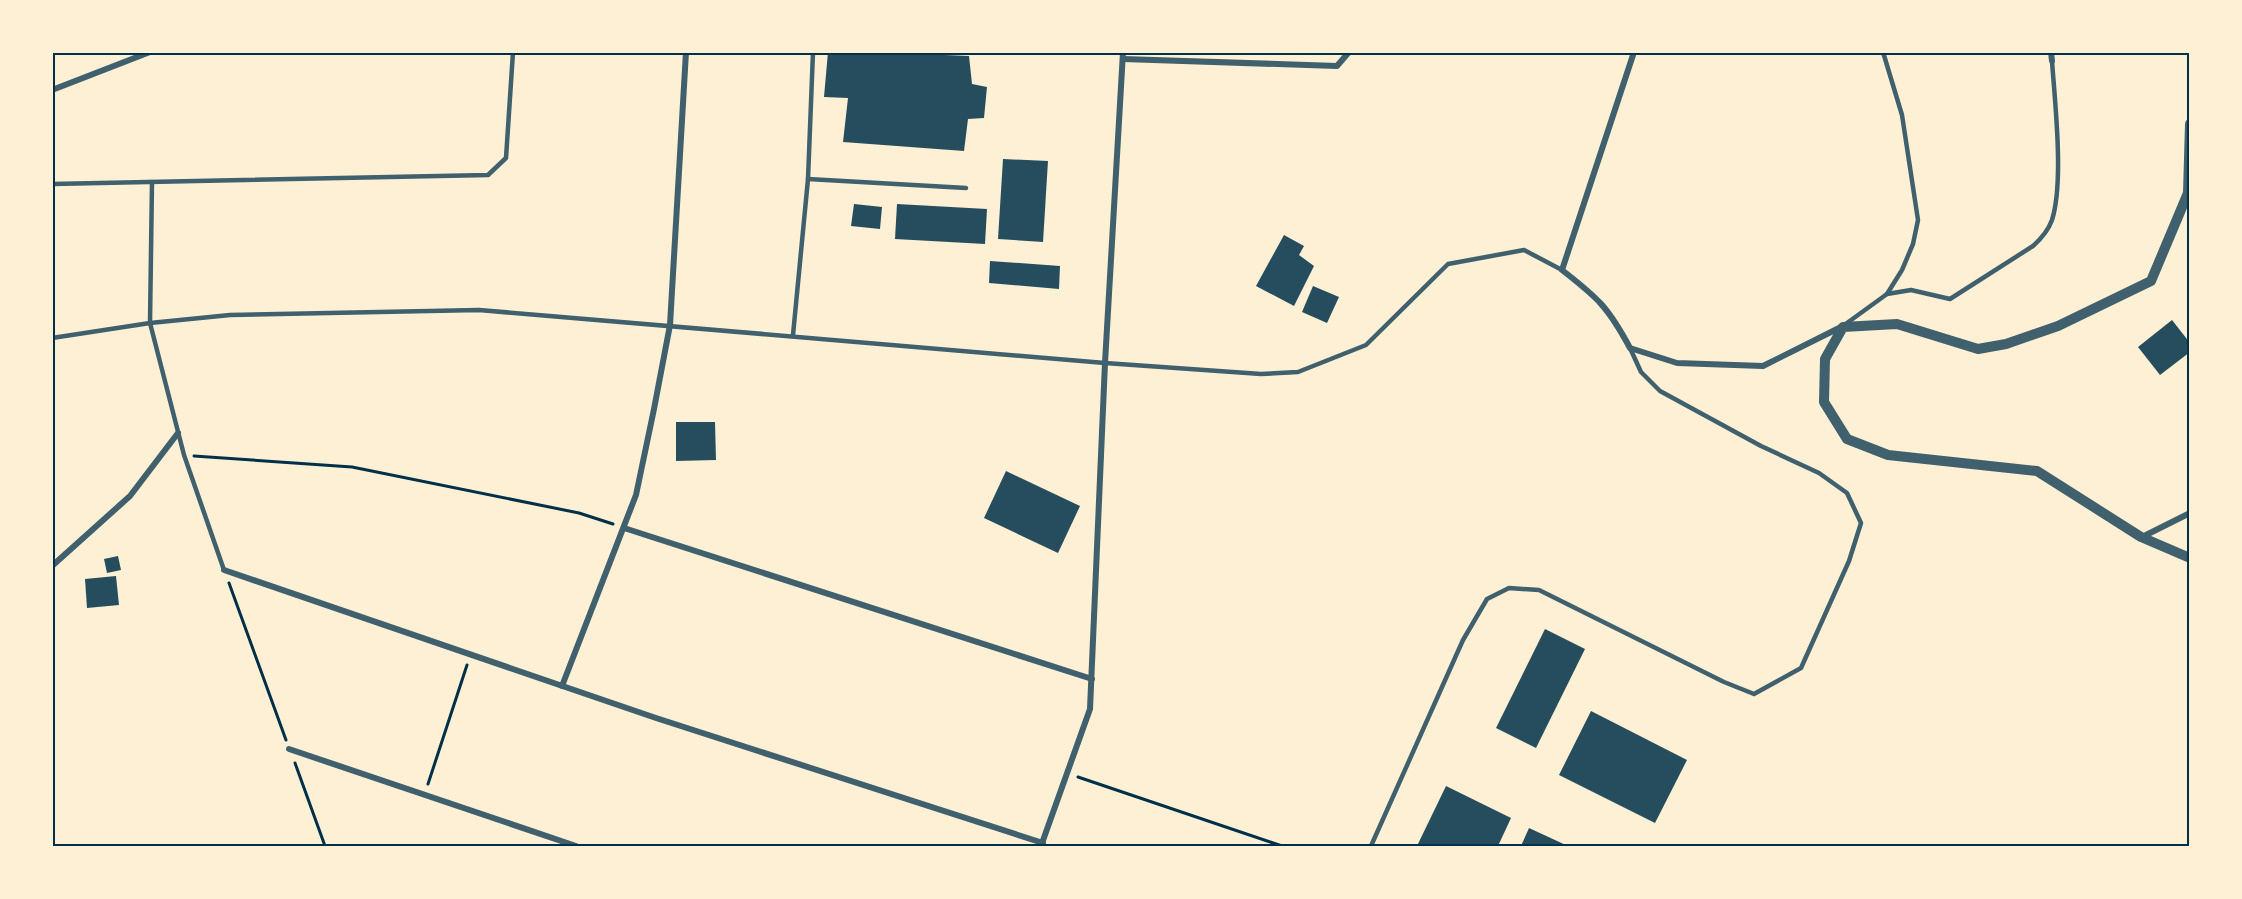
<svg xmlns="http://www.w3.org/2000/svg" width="2242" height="899" viewBox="0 0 2242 899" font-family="Jost,sans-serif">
  <rect width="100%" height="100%" fill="#fdf0d5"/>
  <g fill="#264d5e">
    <path d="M828,52H945V55L969,56L972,84L987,87L984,118L968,119L964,151L843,142L848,98L824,97Z"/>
    <path d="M1003,159L1048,161L1043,242L998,239Z"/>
    <path d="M854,204L882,207L880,229L851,226Z"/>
    <path d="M897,204L987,209L985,244L895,239Z"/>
    <path d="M1284,235L1304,246L1299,255L1314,266L1294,306L1256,286Z"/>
    <path d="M990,261L1060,266L1059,289L989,283Z"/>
    <path d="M1313,286L1339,297L1327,323L1302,312Z"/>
    <path d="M2172,320L2190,343V352L2160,375L2138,347Z"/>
    <path d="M676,422H715L716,460L676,461Z"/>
    <path d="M1006,471L1080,506L1058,553L984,518Z"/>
    <path d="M118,556L121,570L107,573L104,559Z"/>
    <path d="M116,576L119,605L87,608L85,579Z"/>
    <path d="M1545,629L1585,649L1536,748L1496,728Z"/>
    <path d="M1591,711L1687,760L1655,823L1559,775Z"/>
    <path d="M1446,786L1511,818L1498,846H1417Z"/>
    <path d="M1529,828L1568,846H1521Z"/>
  </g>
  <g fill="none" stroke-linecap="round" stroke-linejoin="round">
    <g stroke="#003049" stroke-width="3">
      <path d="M194,456L352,467L579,513L613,524"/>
      <path d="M229,583L286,740"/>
      <path d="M295,763L325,846"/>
      <path d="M1078,777L1282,846"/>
      <path d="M428,784L467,665"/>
    </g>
    <g stroke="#3f606c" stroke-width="4.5">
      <path d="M808,179L966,188"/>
      <path d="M152,182L150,323L184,455L224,570"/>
      <path d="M52,184L488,175L506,158L513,52"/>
      <path d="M1887,294L1911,290L1950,299L2033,246C2042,238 2048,231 2052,220C2064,182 2055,103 2052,61"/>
      <path d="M1847,323L1887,294L1902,270L1913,244L1918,220L1902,115L1883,52"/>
      <path d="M793,335L808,179L813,52"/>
      <path d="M52,338L150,323L230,315L479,310L1105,363L1261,374L1298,372L1366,345L1448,264L1524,250L1562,270"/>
      <path d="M1371,846L1463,640L1487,599L1509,588L1539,590L1724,682L1754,694L1801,668L1849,561L1861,523L1847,493L1819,473L1761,446L1660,391L1641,372L1630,348"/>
    </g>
    <g stroke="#3f606c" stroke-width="6">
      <path d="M1634,52L1562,270C1598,298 1608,307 1630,348L1677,363L1763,366L1841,327"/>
      <path d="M2051,52L2052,61"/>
      <path d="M1123,59L1337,66L1349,52"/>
      <path d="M52,90L150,52"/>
      <path d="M624,528L1092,679"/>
      <path d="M2142,537L2190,513"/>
      <path d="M52,566L130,496L178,433"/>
      <path d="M224,570L656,718L1043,843"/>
      <path d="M562,686L636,495L654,409L670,325L686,52"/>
      <path d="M289,749L576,846"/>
      <path d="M1041,846L1090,709L1105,363L1123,52"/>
    </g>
    <path stroke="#3f606c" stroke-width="10" d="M2190,124L2188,193L2151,281L2058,326L2006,344L1978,349L1897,324L1843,327L1825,359L1824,402L1847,439L1888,455L2037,471L2141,537L2190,558"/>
  </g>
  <rect width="2242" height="899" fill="none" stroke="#fdf0d5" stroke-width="108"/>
  <rect x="54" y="54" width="2134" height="791" fill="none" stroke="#003049" stroke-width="2"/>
</svg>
